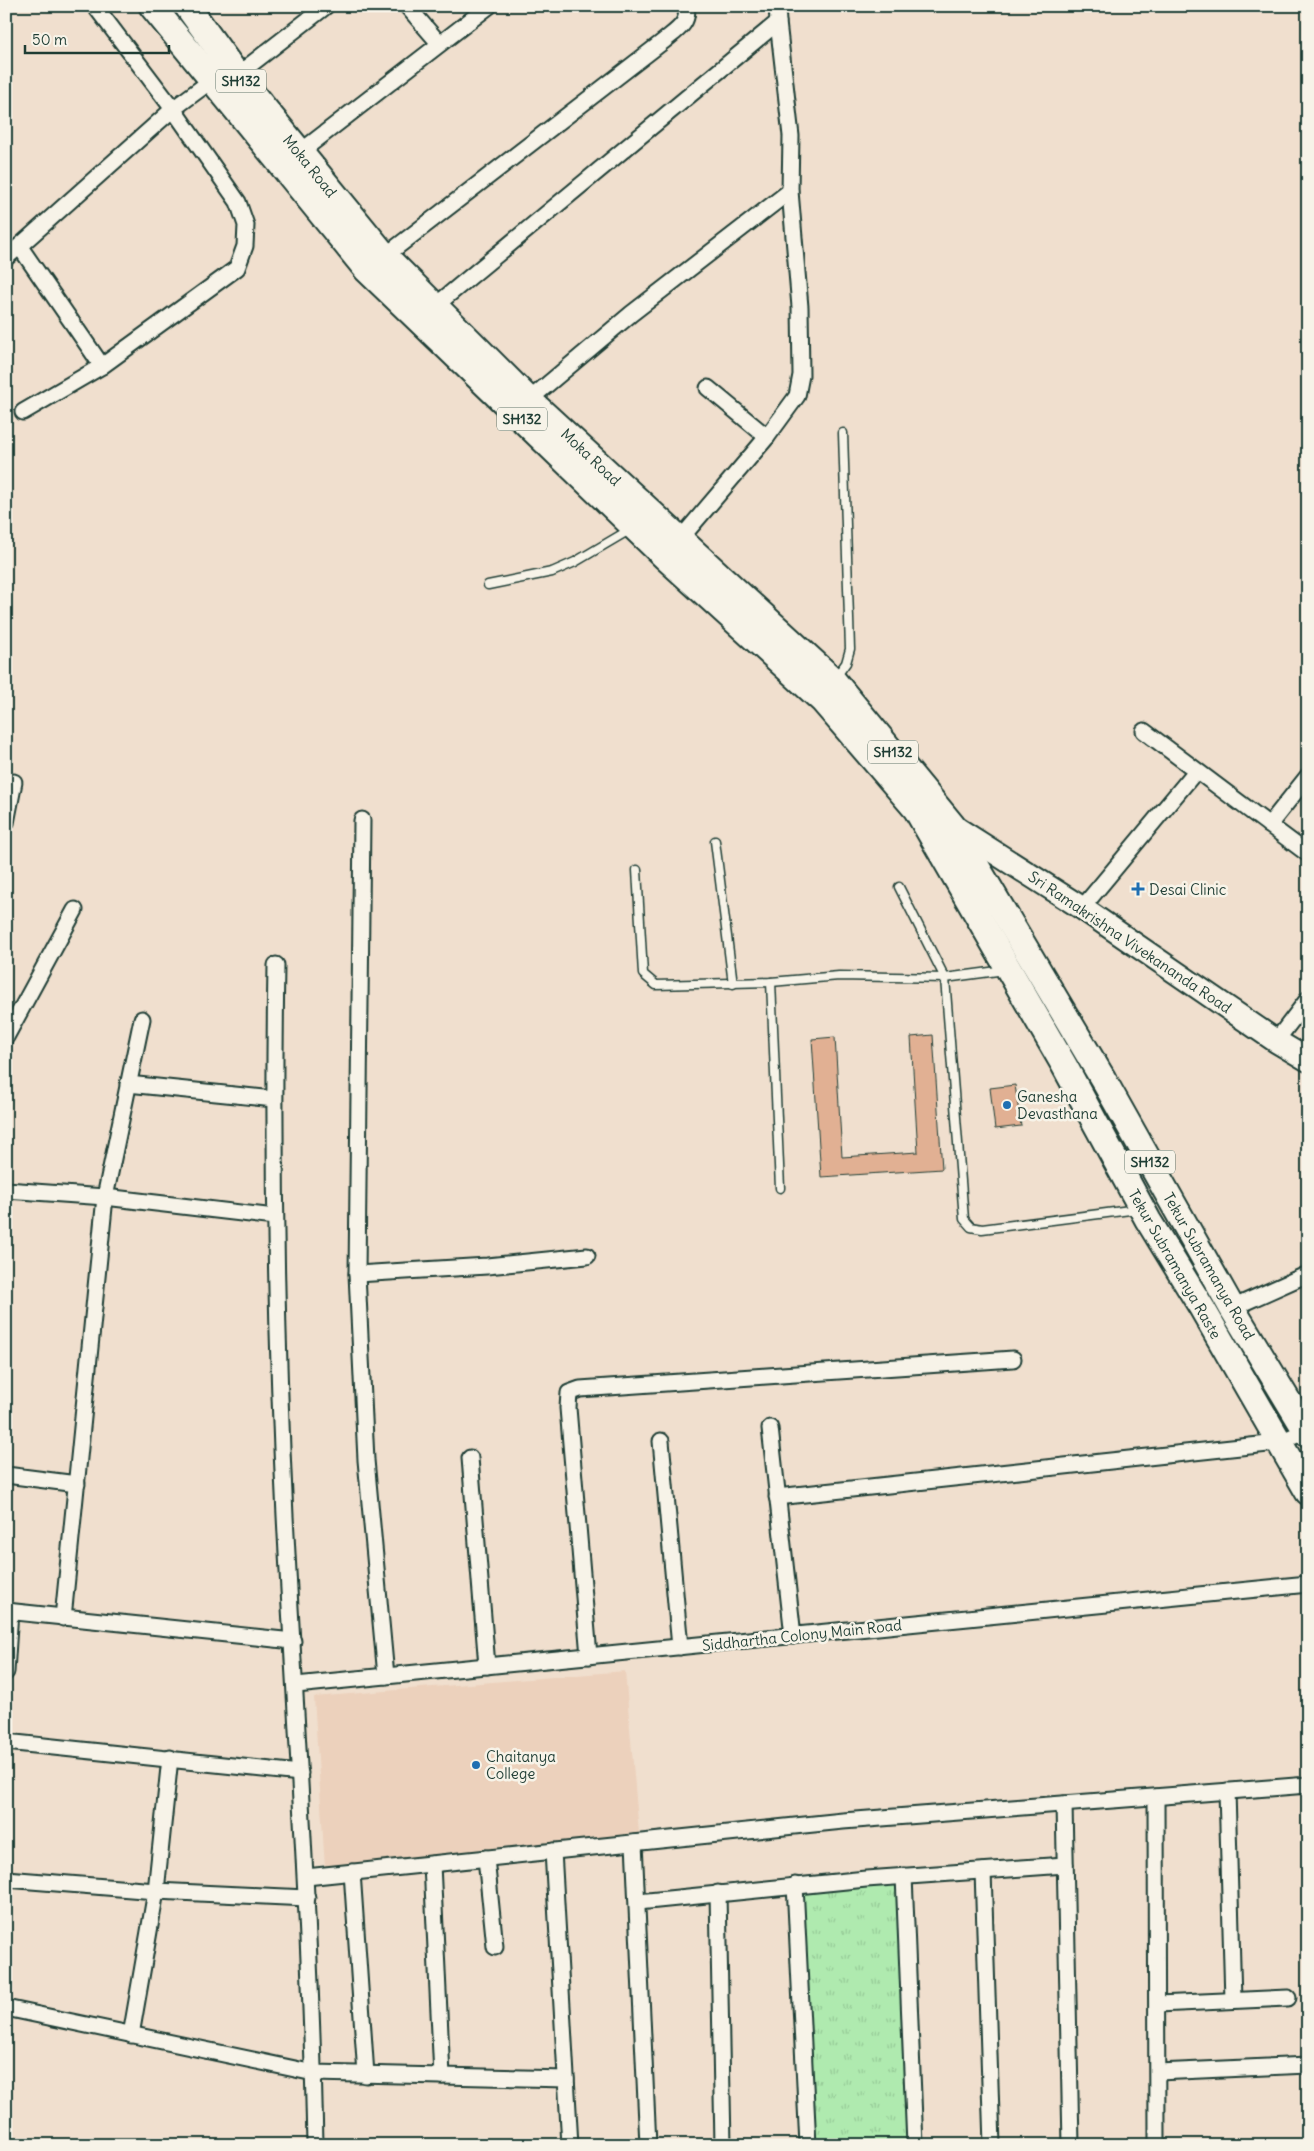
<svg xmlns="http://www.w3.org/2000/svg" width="1314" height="2151" viewBox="0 0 1314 2151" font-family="Delius,sans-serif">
  <defs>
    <pattern id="park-tufts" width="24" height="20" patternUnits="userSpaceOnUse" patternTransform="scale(1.25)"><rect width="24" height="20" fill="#afeaaf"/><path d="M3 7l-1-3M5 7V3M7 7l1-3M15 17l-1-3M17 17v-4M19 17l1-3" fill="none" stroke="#96ca97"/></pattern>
  </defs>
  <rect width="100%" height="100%" fill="#f0dfce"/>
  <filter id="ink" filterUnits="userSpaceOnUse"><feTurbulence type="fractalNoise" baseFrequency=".02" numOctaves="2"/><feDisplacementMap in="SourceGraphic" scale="10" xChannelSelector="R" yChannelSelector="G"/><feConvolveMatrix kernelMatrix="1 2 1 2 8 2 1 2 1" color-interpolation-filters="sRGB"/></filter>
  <g filter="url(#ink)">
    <path fill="#ecd1bc" d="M625,1671L639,1833L325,1868L314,1697Z"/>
    <path fill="url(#park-tufts)" stroke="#679472" d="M901,1881L915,2145H811L799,1890Z"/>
    <g fill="#e1b093" stroke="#1f3d34">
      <path d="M933,1035L942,1169L821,1177L812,1039L835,1037L842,1157L918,1152L911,1037Z"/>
      <path d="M1015,1085L1021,1126L995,1129L990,1088Z"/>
    </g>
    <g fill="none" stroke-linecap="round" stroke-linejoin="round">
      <defs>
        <g id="lane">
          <path d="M488,585L552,572L575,562L631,529"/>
          <path d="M835,678L846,663L850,649L843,433"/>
          <path d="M715,841L733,984"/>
          <path d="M637,870L643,974L656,985L771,982L839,976L945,978L1005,970"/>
          <path d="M899,887L945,978L964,1219L971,1227L982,1229L1138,1209"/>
          <path d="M771,982L780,1188"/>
        </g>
        <g id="street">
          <path d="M407,6L439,43"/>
          <path d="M232,79L326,6"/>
          <path d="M299,153L489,6"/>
          <path d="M20,247L102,366"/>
          <path d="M385,256L665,40C677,30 690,23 686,6"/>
          <path d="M6,258L173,109L212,80"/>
          <path d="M429,311L778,22L777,6"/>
          <path d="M708,388L767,437"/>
          <path d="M529,400L631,314L790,191"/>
          <path d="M23,412L102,366L237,268L245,246L246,225L238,202L173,109L95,6"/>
          <path d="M676,544L767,437L797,396L801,375L800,307L790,191L791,136L778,22"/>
          <path d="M1144,731L1308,854"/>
          <path d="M362,820L357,1274L366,1460L386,1676"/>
          <path d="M6,823L14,782"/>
          <path d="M1269,825L1308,776"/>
          <path d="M1082,908L1196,771"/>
          <path d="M276,965C273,1149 276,1332 285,1516C296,1726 311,1935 315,2145"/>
          <path d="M6,1037L75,910"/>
          <path d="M1276,1041L1308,999"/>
          <path d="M128,1084L274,1099"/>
          <path d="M6,1190L105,1197L275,1217"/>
          <path d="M357,1274L487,1266L587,1256"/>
          <path d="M1232,1308L1308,1274"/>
          <path d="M770,1428L793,1636"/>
          <path d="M661,1441L680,1647"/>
          <path d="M470,1458L487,1666"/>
          <path d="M6,1475L77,1484"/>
          <path d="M777,1497L1278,1443L1308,1430"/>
          <path d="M6,1611L293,1641"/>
          <path d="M63,1618L105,1197L142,1019"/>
          <path d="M589,1656L568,1408L569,1393L580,1389L1013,1359"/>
          <path d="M6,1672L10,1611"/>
          <path d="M296,1685L1308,1584"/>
          <path d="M6,1742L300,1773"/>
          <path d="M1227,1791L1233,2000"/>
          <path d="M1156,1797L1157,2145"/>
          <path d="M1064,1804L1071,2145"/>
          <path d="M634,1843L648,2145"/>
          <path d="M553,1851L570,2145"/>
          <path d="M486,1858L495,1947"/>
          <path d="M432,1864L442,2076"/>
          <path d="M983,1871L992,2145"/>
          <path d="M352,1872L366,2075"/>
          <path d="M904,1876L915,2145"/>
          <path d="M306,1877L843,1821L1308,1785"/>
          <path d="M6,1879L156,1891L307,1898"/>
          <path d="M795,1885L808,2145"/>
          <path d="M718,1893L723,2145"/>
          <path d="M638,1902L866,1879L1065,1865"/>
          <path d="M1158,2004L1288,1998"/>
          <path d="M6,2008L314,2073L566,2079"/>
          <path d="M131,2035L156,1891L170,1758"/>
          <path d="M1158,2072L1308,2065"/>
        </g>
        <path id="secondary" d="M950,824L1082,908L1276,1041L1308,1060"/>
        <g id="primary">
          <path d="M152,6L367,270L665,557L823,701L916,809L1064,1065L1148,1220L1202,1308L1308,1492"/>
          <path d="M187,6L237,75L385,256L529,400L833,680L952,825L1103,1079L1232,1308L1308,1434"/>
        </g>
      </defs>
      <use href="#lane" stroke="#1f3d34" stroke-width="11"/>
      <use href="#street" stroke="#1f3d34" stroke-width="19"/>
      <use href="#secondary" stroke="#1f3d34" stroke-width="26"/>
      <use href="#primary" stroke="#1f3d34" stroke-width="29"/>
      <use href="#lane" stroke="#f7f3e8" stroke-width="8"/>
      <use href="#street" stroke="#f7f3e8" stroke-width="15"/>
      <use href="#secondary" stroke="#f7f3e8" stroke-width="22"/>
      <use href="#primary" stroke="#f7f3e8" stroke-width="25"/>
    </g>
  </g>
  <g fill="#1f6fb2" stroke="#f7f3e8" stroke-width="2">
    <path d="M1135.5 881.5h5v5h5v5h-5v5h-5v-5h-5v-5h5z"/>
    <circle cx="1007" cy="1105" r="5"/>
    <circle cx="476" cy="1765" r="5"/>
  </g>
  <g text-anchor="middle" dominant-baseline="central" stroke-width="5" stroke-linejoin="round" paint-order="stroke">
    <g fill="#f7f3e8" stroke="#60746a" stroke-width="1">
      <rect x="216" y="69.5" width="50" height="23" rx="4"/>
      <rect x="497" y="407.5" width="50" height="23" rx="4"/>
      <rect x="868" y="740.5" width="50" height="23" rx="4"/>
      <rect x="1125" y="1150.5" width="50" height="23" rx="4"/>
    </g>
    <g font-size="14" font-weight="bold" fill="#1f3d34">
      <text x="241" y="81">SH132</text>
      <text x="522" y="419">SH132</text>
      <text x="893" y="752">SH132</text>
      <text x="1150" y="1162">SH132</text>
    </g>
    <g font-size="15" fill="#1f3d34" stroke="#f7f3e8">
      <text transform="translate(310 166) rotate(51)">Moka Road</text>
      <text transform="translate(591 457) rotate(43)">Moka Road</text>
      <text transform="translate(1130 942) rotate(34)">Sri Ramakrishna Vivekananda Road</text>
      <text transform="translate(1175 1264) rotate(60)">Tekur Subramanya Raste</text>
      <text transform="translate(1209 1266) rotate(60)">Tekur Subramanya Road</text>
      <text transform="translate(802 1635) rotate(-6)">Siddhartha Colony Main Road</text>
    </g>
    <g font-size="15" fill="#1f3d34" stroke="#f7f3e8" text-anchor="start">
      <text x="1149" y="889">Desai Clinic</text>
      <text x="1017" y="1096">Ganesha<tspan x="1017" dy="17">Devasthana</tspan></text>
      <text x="486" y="1756">Chaitanya<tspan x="486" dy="17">College</tspan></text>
    </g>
  </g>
  <rect width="1314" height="2151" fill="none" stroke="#f7f3e8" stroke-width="25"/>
  <rect x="12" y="12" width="1289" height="2126" fill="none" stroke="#1f3d34" stroke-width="2" filter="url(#ink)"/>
  <path d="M25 45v8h144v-8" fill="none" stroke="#1f3d34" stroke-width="2.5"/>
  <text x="32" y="45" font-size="15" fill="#1f3d34" stroke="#f7f3e8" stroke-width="4" paint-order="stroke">50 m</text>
</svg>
